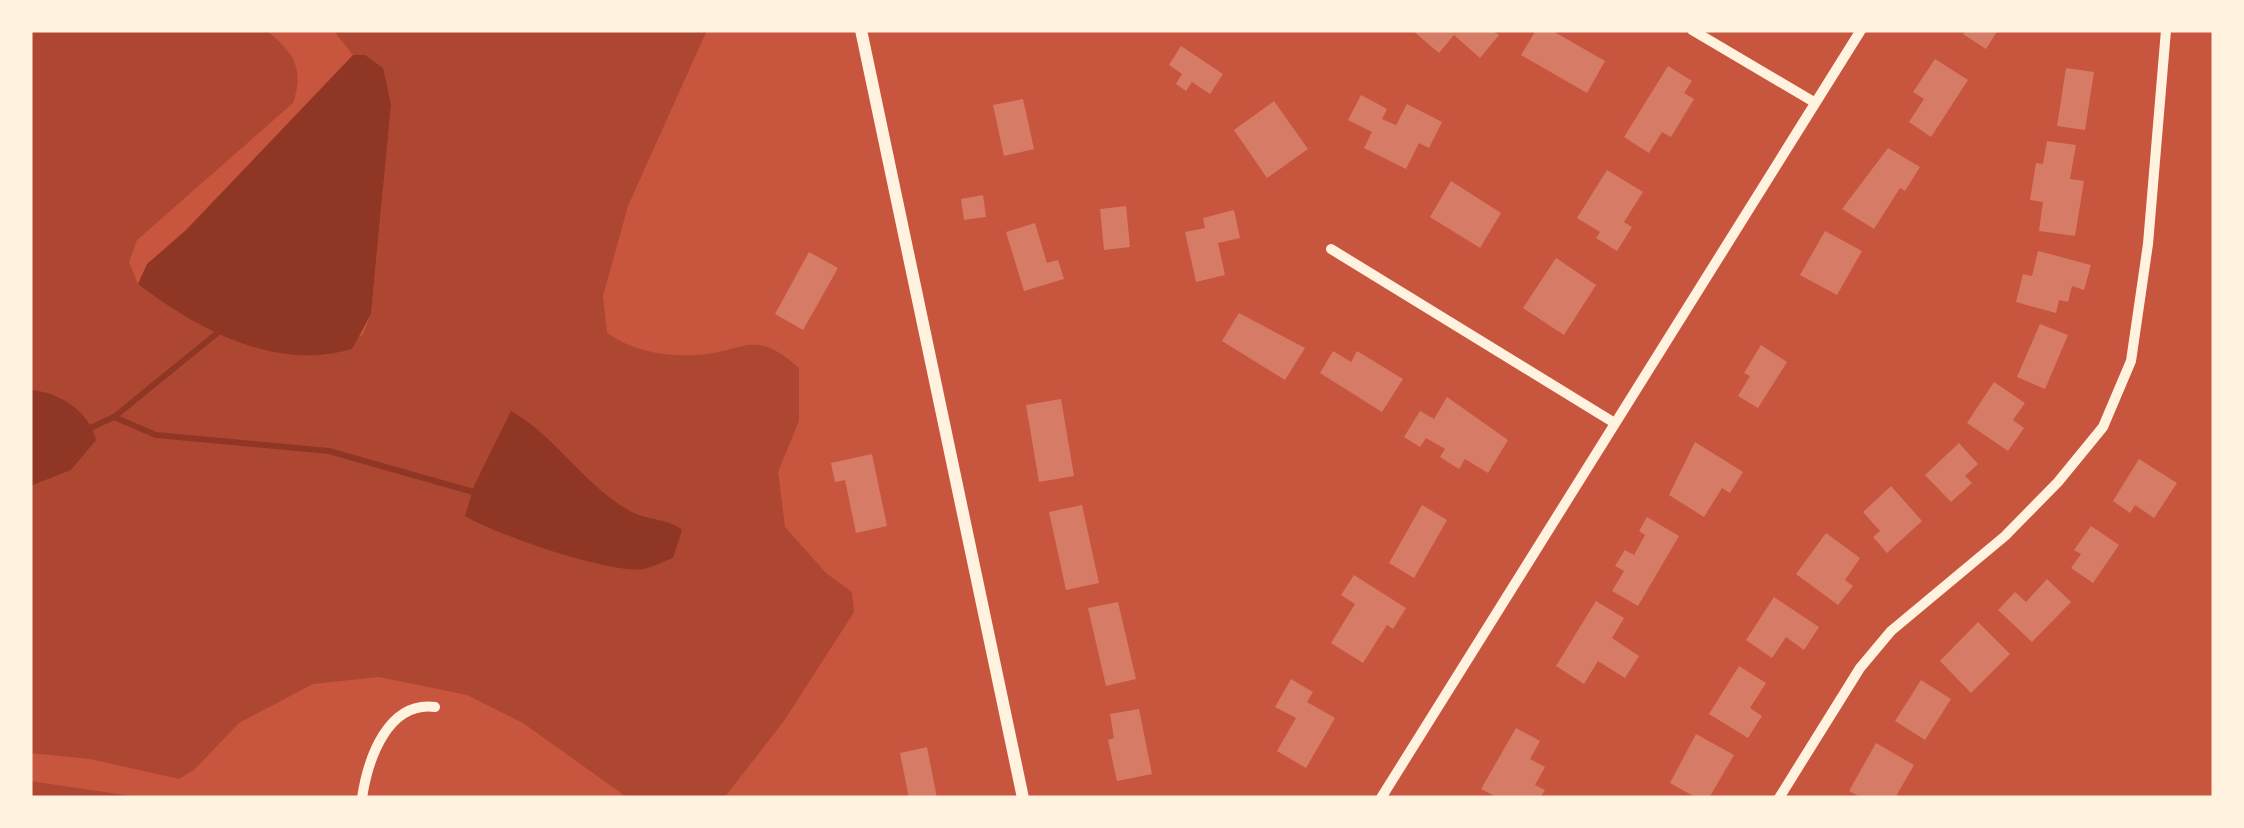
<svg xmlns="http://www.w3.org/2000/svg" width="2244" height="828" viewBox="0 0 2244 828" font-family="Commissioner,sans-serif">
  <rect width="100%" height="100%" fill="#c8553d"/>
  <g fill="#ae4732">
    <path d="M30,30H266C293,52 305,68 293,103L137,240L129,262L138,284L362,336L371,314L383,191L365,55H353L333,30H707L628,206L603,296L607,333C633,351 664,357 697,355C745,352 753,327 799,368V421L778,472L785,527L826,573L852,592L854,612L784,721L724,798H628L523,723L467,695L379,677L313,684L239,723L194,770L179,779L90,759L30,753Z"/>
    <path d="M30,781L145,798H30Z"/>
  </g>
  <g fill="#8f3625">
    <path d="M353,55H365L383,68L391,104L371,314L352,349C276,372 197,329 138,284L147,264L186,230Z"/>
    <path d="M30,390C59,392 89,411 96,440L71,470L30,486Z"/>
    <path d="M511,411C557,437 585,487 632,512C647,520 670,519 682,530L673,558C664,561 653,567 644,569C612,575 494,534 465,516L474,486Z"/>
  </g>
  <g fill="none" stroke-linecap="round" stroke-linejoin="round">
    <g stroke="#8f3625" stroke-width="6">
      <path d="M114,417L156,435L329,451L477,493"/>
      <path d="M88,429L114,417L221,330"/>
    </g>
  </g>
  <g fill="#d67c66">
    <path d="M1412,30H1492L1499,35L1480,58L1454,35L1439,53Z"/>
    <path d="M1536,30H1551L1605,61L1587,93L1521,55Z"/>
    <path d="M1966,30H1998L1986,49L1963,34Z"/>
    <path d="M1181,46L1223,74L1210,94L1192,82L1186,91L1176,84L1182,74L1169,65Z"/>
    <path d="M1935,59L1968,80L1931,137L1909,122L1924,99L1913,92Z"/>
    <path d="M1668,66L1692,81L1684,93L1694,99L1671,137L1662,132L1649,153L1624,137Z"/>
    <path d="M2066,68L2094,72L2085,130L2057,126Z"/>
    <path d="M1361,95L1387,109L1382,119L1396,125L1407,104L1442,122L1429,148L1419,143L1406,169L1364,148L1372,132L1348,120Z"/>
    <path d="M1023,99L1034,149L1004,156L993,105Z"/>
    <path d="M1274,101L1308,149L1267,178L1234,130Z"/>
    <path d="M2047,141L2076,145L2070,179L2084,181L2075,236L2039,231L2043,202L2030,200L2036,163L2043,164Z"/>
    <path d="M1888,148L1920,167L1905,191L1900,188L1874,229L1842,209Z"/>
    <path d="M1607,170L1643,192L1624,222L1632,227L1617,251L1596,238L1600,232L1577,218Z"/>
    <path d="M1451,181L1501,213L1480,248L1430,217Z"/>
    <path d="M983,195L986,217L964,220L961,199Z"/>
    <path d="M1126,206L1130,247L1104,250L1100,209Z"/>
    <path d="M1234,210L1240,238L1218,243L1225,275L1196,282L1185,232L1205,228L1203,218Z"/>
    <path d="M1035,223L1047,263L1058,260L1064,279L1024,291L1006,232Z"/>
    <path d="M1825,231L1862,251L1837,295L1800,275Z"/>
    <path d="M2038,251L2091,265L2084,290L2072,286L2068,302L2059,300L2056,313L2016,302L2023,274L2032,276Z"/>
    <path d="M809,252L838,268L803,330L775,314Z"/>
    <path d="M1556,258L1596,285L1564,335L1523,308Z"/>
    <path d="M1239,313L1305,348L1285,380L1222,341Z"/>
    <path d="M2040,324L2068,335L2045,389L2017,377Z"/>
    <path d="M1761,345L1787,362L1758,408L1738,396L1750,376L1744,373Z"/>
    <path d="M1333,351L1351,362L1357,351L1403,379L1382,412L1320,373Z"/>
    <path d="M1994,382L2025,403L2013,420L2024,428L2008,451L1967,423Z"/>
    <path d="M1447,397L1508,440L1488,473L1465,459L1459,469L1440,457L1445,449L1426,438L1420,447L1404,437L1420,411L1434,419Z"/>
    <path d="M1061,399L1074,476L1039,482L1026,405Z"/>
    <path d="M1695,442L1743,472L1730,493L1722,488L1704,517L1669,495Z"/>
    <path d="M1959,443L1978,464L1965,476L1972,483L1951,502L1925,475Z"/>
    <path d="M872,454L887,526L856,533L845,480L835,482L831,463Z"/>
    <path d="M2139,459L2177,483L2154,518L2135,505L2130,513L2113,501Z"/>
    <path d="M1891,486L1922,521L1887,553L1873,537L1880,531L1863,512Z"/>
    <path d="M1082,505L1099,583L1066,590L1049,512Z"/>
    <path d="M1422,505L1447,520L1414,578L1389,563Z"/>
    <path d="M1647,517L1679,536L1638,606L1612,591L1624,571L1615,566L1625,550L1634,555L1645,535L1639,531Z"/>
    <path d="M2091,526L2119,545L2093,583L2071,568L2081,554L2074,550Z"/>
    <path d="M1826,533L1860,558L1845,580L1853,586L1838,605L1796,574Z"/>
    <path d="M1354,575L1406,608L1393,629L1387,625L1363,663L1331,643L1355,604L1341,595Z"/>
    <path d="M2047,579L2071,602L2032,642L1998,610L2015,592L2026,602Z"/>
    <path d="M1774,597L1819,627L1804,650L1786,637L1772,658L1746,640Z"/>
    <path d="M1596,601L1624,618L1612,638L1639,656L1625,678L1598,661L1584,684L1556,666Z"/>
    <path d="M1118,602L1136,679L1106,686L1088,608Z"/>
    <path d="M1978,622L2010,654L1971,693L1940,661Z"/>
    <path d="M1739,666L1766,683L1750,708L1762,716L1748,738L1709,714Z"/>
    <path d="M1291,679L1313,692L1307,702L1335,718L1306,768L1277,751L1296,718L1275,707Z"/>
    <path d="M1921,680L1951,699L1925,740L1895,721Z"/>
    <path d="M1139,709L1152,774L1117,781L1108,740L1114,738L1110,714Z"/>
    <path d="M1516,728L1540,741L1530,759L1545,767L1535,785L1545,790L1540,798H1498L1481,789Z"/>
    <path d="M1696,734L1734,755L1709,798H1697L1670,783Z"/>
    <path d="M1876,743L1914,765L1895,798H1862L1849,791Z"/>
    <path d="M927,747L937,798H909L900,753Z"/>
  </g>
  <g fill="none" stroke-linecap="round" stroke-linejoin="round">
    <g stroke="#fff3e0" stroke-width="10">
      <path d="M1692,30L1814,102"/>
      <path d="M1331,249L1613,422"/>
      <path d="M362,798C368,758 388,701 435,707"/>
      <path d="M1381,798L1861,30"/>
      <path d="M1779,798L1860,668L1891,631L2005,536L2058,482L2103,427L2131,361L2148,244L2166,30"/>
    </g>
    <path stroke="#fff3e0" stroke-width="12" d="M861,30L1023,798"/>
  </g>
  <rect width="2244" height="828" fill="none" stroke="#fff3e0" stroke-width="65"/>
</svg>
